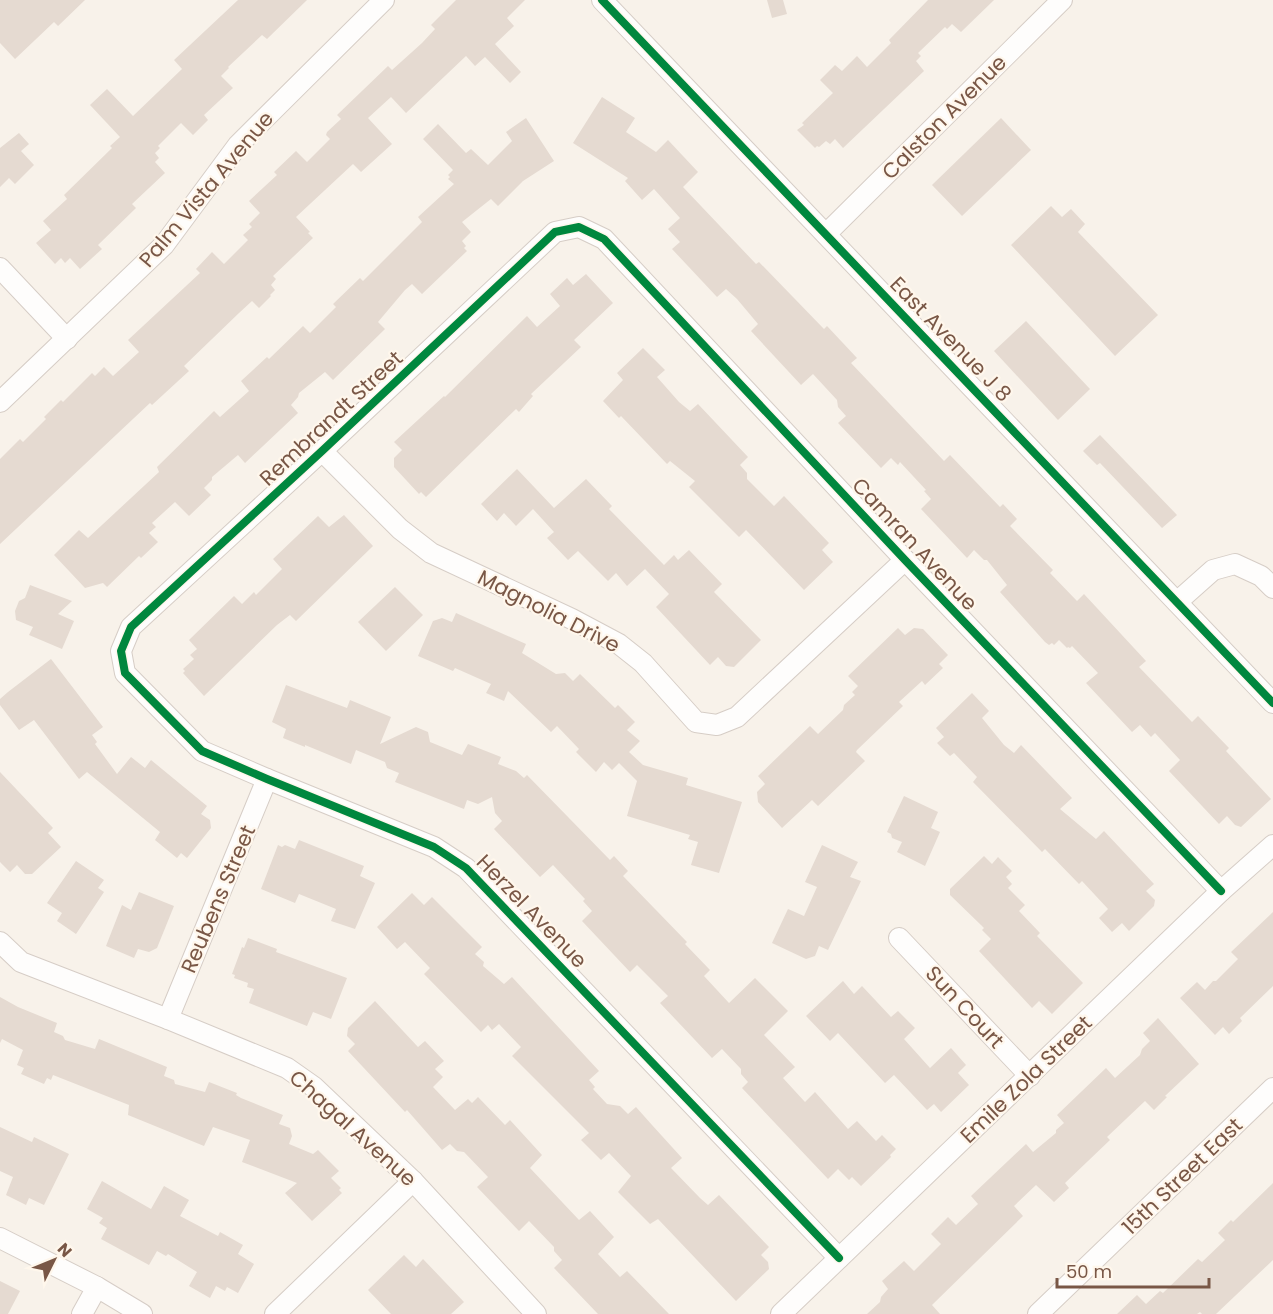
<svg xmlns="http://www.w3.org/2000/svg" width="1273" height="1314" viewBox="0 0 1273 1314" font-family="Poppins,sans-serif">
  <rect width="100%" height="100%" fill="#f8f2ea"/>
  <g fill="#e5dad1">
    <path d="M0,0H85L58,26L54,22L15,59L0,43Z"/>
    <path d="M238,0H307L267,39L262,35L228,67L229,68L221,76L233,88L204,115L208,120L193,135L181,123L158,146L160,148L155,153L159,158L155,162L165,173L132,204L136,208L98,245L102,249L80,269L70,258L65,263L61,258L55,264L36,243L51,230L43,221L67,199L64,195L112,148L110,146L120,137L90,105L107,89L133,116L182,69L174,60Z"/>
    <path d="M456,0H525L507,18L514,26L495,44L521,72L510,83L485,57L475,66L466,56L406,113L391,97L368,118L392,144L361,172L353,164L296,217L310,232L308,233L313,238L273,276L276,279L271,285L275,290L270,295L271,296L259,308L252,301L239,313L184,366L189,371L152,405L150,403L0,544V459L20,439L23,442L46,419L44,417L61,400L63,402L92,373L95,376L104,367L113,376L139,352L128,340L200,273L196,269L212,252L224,264L248,240L243,235L252,227L249,224L260,213L249,201L277,175L274,172L296,151L307,162L330,139L326,135L327,132L341,119L337,115L388,66L392,70L422,43L435,29L431,25Z"/>
    <path d="M767,0H783L787,14L772,18Z"/>
    <path d="M928,0H994L961,32L952,24L947,29L945,27L918,53L921,56L916,61L924,71L843,148L835,139L830,144L826,141L819,147L817,146L815,148L797,130L804,125L802,123L833,93L820,80L835,65L842,71L857,56L867,67L891,43L889,40Z"/>
    <path d="M602,97L635,118L626,132L656,152L668,140L698,172L683,187L756,264L759,262L824,329L827,326L857,358L851,363L944,461L950,455L1000,507L1003,504L1017,519L1010,526L1053,570L1050,573L1077,601L1084,594L1146,661L1139,667L1192,722L1198,716L1229,748L1226,751L1271,799L1241,827L1235,825L1227,816L1219,824L1169,771L1180,760L1155,733L1151,737L1140,725L1132,732L1086,683L1098,673L1072,646L1070,648L1068,647L1067,648L1059,640L1054,645L1052,643L1049,645L1045,642L1000,592L1007,585L987,560H984L974,550L967,558L921,509L931,499L924,491L926,490L900,462L898,465L891,458L881,468L838,423L846,416L838,407L837,400L813,374L801,385L751,331L758,324L737,299L726,289L717,297L672,249L680,242L668,229L680,218L654,189L642,200L625,181L628,178L573,143Z"/>
    <path d="M526,118L554,161L523,181L498,206L491,199L462,222L471,232L462,241L466,246L464,248L467,251L422,294L412,284L405,290L378,322L385,329L333,380L325,372L299,393L298,397L291,405L298,413L245,463L238,455L212,477V480L204,488L211,495L189,516L175,502L152,523L156,527L149,533L158,542L141,558L139,556L107,587L103,583L85,588L54,555L79,530L88,538L159,472L157,467L214,411L220,417L249,391L241,381L267,357L269,359L303,326L310,333L336,307L333,304L360,278L363,281L422,222L418,217L454,184L448,179L450,177L448,175L453,170L423,139L438,124L466,153L471,149L488,165L512,141L506,132Z"/>
    <path d="M1001,118L1031,150L962,216L932,185Z"/>
    <path d="M19,133L29,144L21,151L34,165L15,184L9,178L0,187V148Z"/>
    <path d="M1051,206L1062,217L1071,209L1085,224L1078,232L1158,315L1115,356L1011,245Z"/>
    <path d="M586,274L613,303L574,340L581,347L531,394L533,396L519,412L516,409L426,497L421,492L419,494L394,467V458L402,450L394,442L444,396L445,397L527,316L537,327L560,306L550,294L567,278L573,285Z"/>
    <path d="M1026,321L1090,389L1058,420L994,351Z"/>
    <path d="M643,348L665,370L657,377L679,402L690,411L698,404L748,457L740,465L747,473V479L774,506L784,496L829,543L822,550L833,562L804,590L746,530L739,537L689,487L695,481L670,461L667,464L621,416L619,418L603,401L623,380L617,373Z"/>
    <path d="M1100,435L1177,515L1162,528L1100,463L1097,465L1083,451Z"/>
    <path d="M517,469L554,508L586,479L612,506L609,509L664,565L674,555L678,560L689,550L722,584L714,592L761,640L734,667L726,666L718,657L710,665L656,607L669,594L645,569L627,586L616,573L608,581L578,551L568,560L547,538L554,532L533,509L516,526L504,513L497,521L481,504Z"/>
    <path d="M344,515L373,546L296,621L290,615L277,625L204,696L183,673L185,671L183,669L194,659L190,655L197,649L189,640L234,596L242,604L254,592L256,595L282,569L273,559L318,516L329,527Z"/>
    <path d="M30,585L72,601L58,614L74,621L62,649L29,635L33,627L16,620L15,611L19,601L25,598Z"/>
    <path d="M395,587L423,615L386,651L358,622Z"/>
    <path d="M456,613L526,644L522,653L556,674L565,673L573,681L580,674L615,708L618,705L635,722L627,730L640,741L629,752L643,765L688,778L686,785L742,802L719,873L691,865L698,842L688,839L690,835L627,816L637,781L619,763L612,770L604,762L596,772L576,752L579,749L557,726L551,732L508,691L504,701L486,693L491,684L455,668L453,671L418,656L433,621L442,618L452,622Z"/>
    <path d="M898,628L905,635L914,628L923,629L948,655L939,664L943,668L925,685L922,681L899,702L903,706L857,750L856,752L865,761L818,806L812,800L782,828L758,802L757,792L765,784L758,776L810,726L818,734L843,710L844,705L855,695L852,692L858,686L848,676Z"/>
    <path d="M51,659L103,727L92,735L97,742L95,744L117,774L131,757L145,768L151,760L207,806L201,814L210,820L211,828L187,858L181,853L177,858L155,840L160,832L87,772L79,779L34,720L19,730L0,705V699L8,692Z"/>
    <path d="M286,685L347,708L350,700L391,717L380,744L416,727L428,732L430,742L462,755L468,744L501,757L498,764L516,771L524,778L527,775L610,860L614,856L628,871L623,876L687,942L685,944L710,970L704,976L729,1003L755,978L788,1011L764,1035L795,1067L783,1078L805,1102L815,1092L848,1129L857,1121L876,1141L882,1135L896,1149L890,1155L891,1157L861,1186L852,1177L849,1180L838,1169L828,1179L742,1088L748,1082L741,1074V1069L722,1049L712,1058L660,1003L668,996L637,965L630,972L582,921L592,911L583,901L585,899L553,865L540,877L494,829L502,821L495,813L492,797L478,804L467,800L464,809L395,782L399,773L387,768L385,762L356,750L351,764L305,745V747L283,738L286,729L272,722Z"/>
    <path d="M972,693L989,711L982,718L1004,745L1014,753L1021,745L1072,798L1060,809L1096,839L1104,831L1154,884L1146,891L1155,900L1154,906L1129,931L1122,923L1112,932L1099,918L1108,909L1082,881L1079,884L1045,849L1042,852L973,782L977,777L954,753L950,756L937,743L944,737L936,728Z"/>
    <path d="M0,772L53,828L48,833L61,847L32,874H25L17,865L10,872L0,862Z"/>
    <path d="M904,796L938,812L931,828L940,832L925,866L897,852L902,842L892,838L891,834L887,832Z"/>
    <path d="M299,840L364,866L360,876L375,883L355,929L331,921L336,909L299,894L295,903L261,889L278,845L282,847L285,845L295,849Z"/>
    <path d="M822,845L858,862L850,877L861,881L828,950L819,946L815,956L806,959L772,943L788,909L804,916L817,887L805,882Z"/>
    <path d="M984,856L992,864L998,857L1012,871L1006,877L1012,884L1008,888L1025,905L1019,911L1040,933L1037,936L1083,983L1052,1014L1039,1001L1032,1008L979,951L991,939L982,930L984,928L981,925L950,895V889Z"/>
    <path d="M76,861L104,880L98,888L104,892L76,934L57,921L62,913L47,903Z"/>
    <path d="M139,892L174,906L157,948L149,952L138,949L134,958L106,946L122,905L131,910Z"/>
    <path d="M412,893L424,905L432,897L482,947L475,954L484,962L483,966L504,984L512,977L599,1071L589,1080L595,1087L593,1089L607,1104L620,1106L628,1114L636,1107L652,1125L682,1158L671,1168L700,1198L708,1205L719,1195L769,1247L761,1255L768,1262L769,1269L736,1301L658,1219L650,1224L618,1192L631,1176L609,1153L601,1160L581,1140L589,1133L512,1056L521,1047L499,1024L492,1030L488,1025L481,1032L424,974L430,968L405,942L397,949L377,927Z"/>
    <path d="M1273,912V986L1240,1018L1242,1021L1229,1034L1223,1027L1215,1035L1180,998L1197,982L1205,990L1213,981H1216L1238,959L1231,952Z"/>
    <path d="M248,938L277,949L276,952L347,978L331,1019L313,1012L307,1026L249,1003L254,989L247,987L248,983L234,978L235,975L232,974L242,947L244,948Z"/>
    <path d="M843,981L854,994L862,986L891,1017L898,1011L915,1028L904,1039L930,1068L951,1048L966,1065L958,1073L969,1085L941,1112L934,1104L927,1110L894,1075L885,1083L838,1033L830,1041L806,1016Z"/>
    <path d="M0,997L18,1007L57,1023L54,1032L63,1036L65,1040L95,1049L99,1039L167,1067L164,1076L174,1080L175,1084L205,1092L209,1082L237,1093L236,1095L241,1098L283,1115L279,1124L290,1128L292,1136L289,1144L313,1154L318,1150L339,1171L331,1178L341,1188L339,1190L342,1193L312,1221L285,1193L297,1183L242,1162L250,1140L213,1127L204,1146L128,1115L129,1105L53,1075L51,1080L47,1078L44,1084L21,1074L24,1068L17,1065L23,1050L2,1039L0,1043Z"/>
    <path d="M375,1001L418,1047L425,1041L444,1061L435,1069L443,1077L433,1087L455,1110L468,1099L472,1103L478,1097L505,1125L510,1120L542,1155L530,1168L579,1220L590,1211L614,1237L598,1254L620,1277L627,1271L669,1314H598L554,1268L562,1260L554,1251V1247L529,1221L519,1231L477,1187L488,1177L464,1152L457,1151L450,1144L442,1150L407,1110L405,1112L348,1051L355,1044L347,1036L348,1028Z"/>
    <path d="M1158,1018L1199,1064L1165,1096L1167,1097L1154,1110L1145,1101L1107,1137L1110,1140L1065,1183L1069,1188L1054,1202L1036,1185L1014,1206L1023,1216L932,1305L940,1314H867L880,1302L881,1297L888,1289L882,1281L904,1261L914,1271L941,1244L931,1234L948,1217L956,1225L978,1204L971,1196L1026,1144L1033,1152L1056,1133V1130L1064,1123L1057,1115L1106,1068L1115,1078L1140,1055L1142,1049L1150,1041L1143,1033Z"/>
    <path d="M0,1127L32,1142L34,1137L69,1154L44,1205L29,1198L26,1205L6,1195L13,1177L0,1171Z"/>
    <path d="M102,1181L151,1209L164,1186L189,1200L180,1216L218,1236L220,1232L243,1245L238,1254L254,1264L238,1293L227,1287L225,1291L216,1286L210,1298L189,1286L197,1272L168,1254L166,1256L157,1251L149,1265L101,1239L107,1228L99,1223L103,1218L87,1209Z"/>
    <path d="M1273,1183V1260L1216,1314H1202L1200,1312L1197,1314H1117L1137,1295L1146,1304L1160,1291L1163,1293L1198,1259L1202,1262L1225,1240L1218,1233L1231,1220L1233,1222Z"/>
    <path d="M404,1255L416,1267L423,1259L464,1302L451,1314H391L368,1290Z"/>
    <path d="M0,1281L20,1291L8,1314H0Z"/>
  </g>
  <g fill="none" stroke-linecap="round" stroke-linejoin="round">
    <defs>
      <g id="minor">
        <path d="M602,0L1273,703"/>
        <path d="M826,234L1062,0"/>
        <path d="M0,268L67,339"/>
        <path d="M0,402L164,245L238,145L384,0"/>
        <path d="M322,451L400,529L431,553L572,619L619,644L643,663L696,722L717,725L737,717L905,560"/>
        <path d="M1177,602L1213,570L1235,564L1261,576L1273,588"/>
        <path d="M899,938L1030,1076"/>
        <path d="M0,942L21,962L168,1019L287,1068L314,1087L413,1181L536,1314"/>
        <path d="M168,1019L267,779"/>
        <path d="M0,1238L97,1287L142,1314"/>
        <path d="M839,1258L466,868L434,847L267,779L202,751L125,673L121,651L131,627L322,451L555,232L579,227L604,239L905,560L1221,891"/>
        <path d="M82,1314L97,1287"/>
        <path d="M275,1314L413,1181"/>
        <path d="M781,1314L1221,891L1273,845"/>
        <path d="M1038,1314L1273,1088"/>
      </g>
    </defs>
    <use href="#minor" stroke="#d6cdc6" stroke-width="22"/>
    <use href="#minor" stroke="#fefdfc" stroke-width="20"/>
    <defs>
      <g id="cycleway">
        <path d="M602,0L1273,703"/>
        <path d="M839,1258L466,868L434,847L267,779L202,751L125,673L121,651L131,627L322,451L555,232L579,227L604,239L905,560L1221,891"/>
      </g>
    </defs>
    <use href="#cycleway" stroke="#fff7ec" stroke-width="11"/>
    <use href="#cycleway" stroke="#00873e" stroke-width="8"/>
  </g>
  <g text-anchor="middle" dominant-baseline="central" stroke-width="4.5" stroke-linejoin="round" paint-order="stroke">
    <g font-size="21" fill="#795746" stroke="#fff7ec">
      <text transform="translate(944 117) rotate(-45)">Calston Avenue</text>
      <text transform="translate(206 189) rotate(-50)">Palm Vista Avenue</text>
      <text transform="translate(951 339) rotate(46)">East Avenue J 8</text>
      <text transform="translate(331 418) rotate(-43)">Rembrandt Street</text>
      <text transform="translate(915 544) rotate(47)">Camran Avenue</text>
      <text transform="translate(549 611) rotate(27)">Magnolia Drive</text>
      <text transform="translate(218 899) rotate(-67)">Reubens Street</text>
      <text transform="translate(532 911) rotate(46)">Herzel Avenue</text>
      <text transform="translate(965 1007) rotate(47)">Sun Court</text>
      <text transform="translate(1026 1079) rotate(-44)">Emile Zola Street</text>
      <text transform="translate(353 1128) rotate(42)">Chagal Avenue</text>
      <text transform="translate(1182 1176) rotate(-44)">15th Street East</text>
    </g>
  </g>
  <g transform="translate(54 1260) rotate(47)" stroke="#fff7ec" stroke-width="4.5" paint-order="stroke">
  <path d="M0-4.5L10 22L0 15L-10 22Z" fill="#795746"/>
  <text y="-9" font-size="16" font-weight="bold" text-anchor="middle" fill="#795746">N</text>
  </g>
  <path d="M1057 1278v9h152v-9" fill="none" stroke="#795746" stroke-width="3"/>
  <text x="1066" y="1278" font-size="18" fill="#795746" stroke="#fff7ec" stroke-width="4.5" paint-order="stroke">50 m</text>
</svg>
